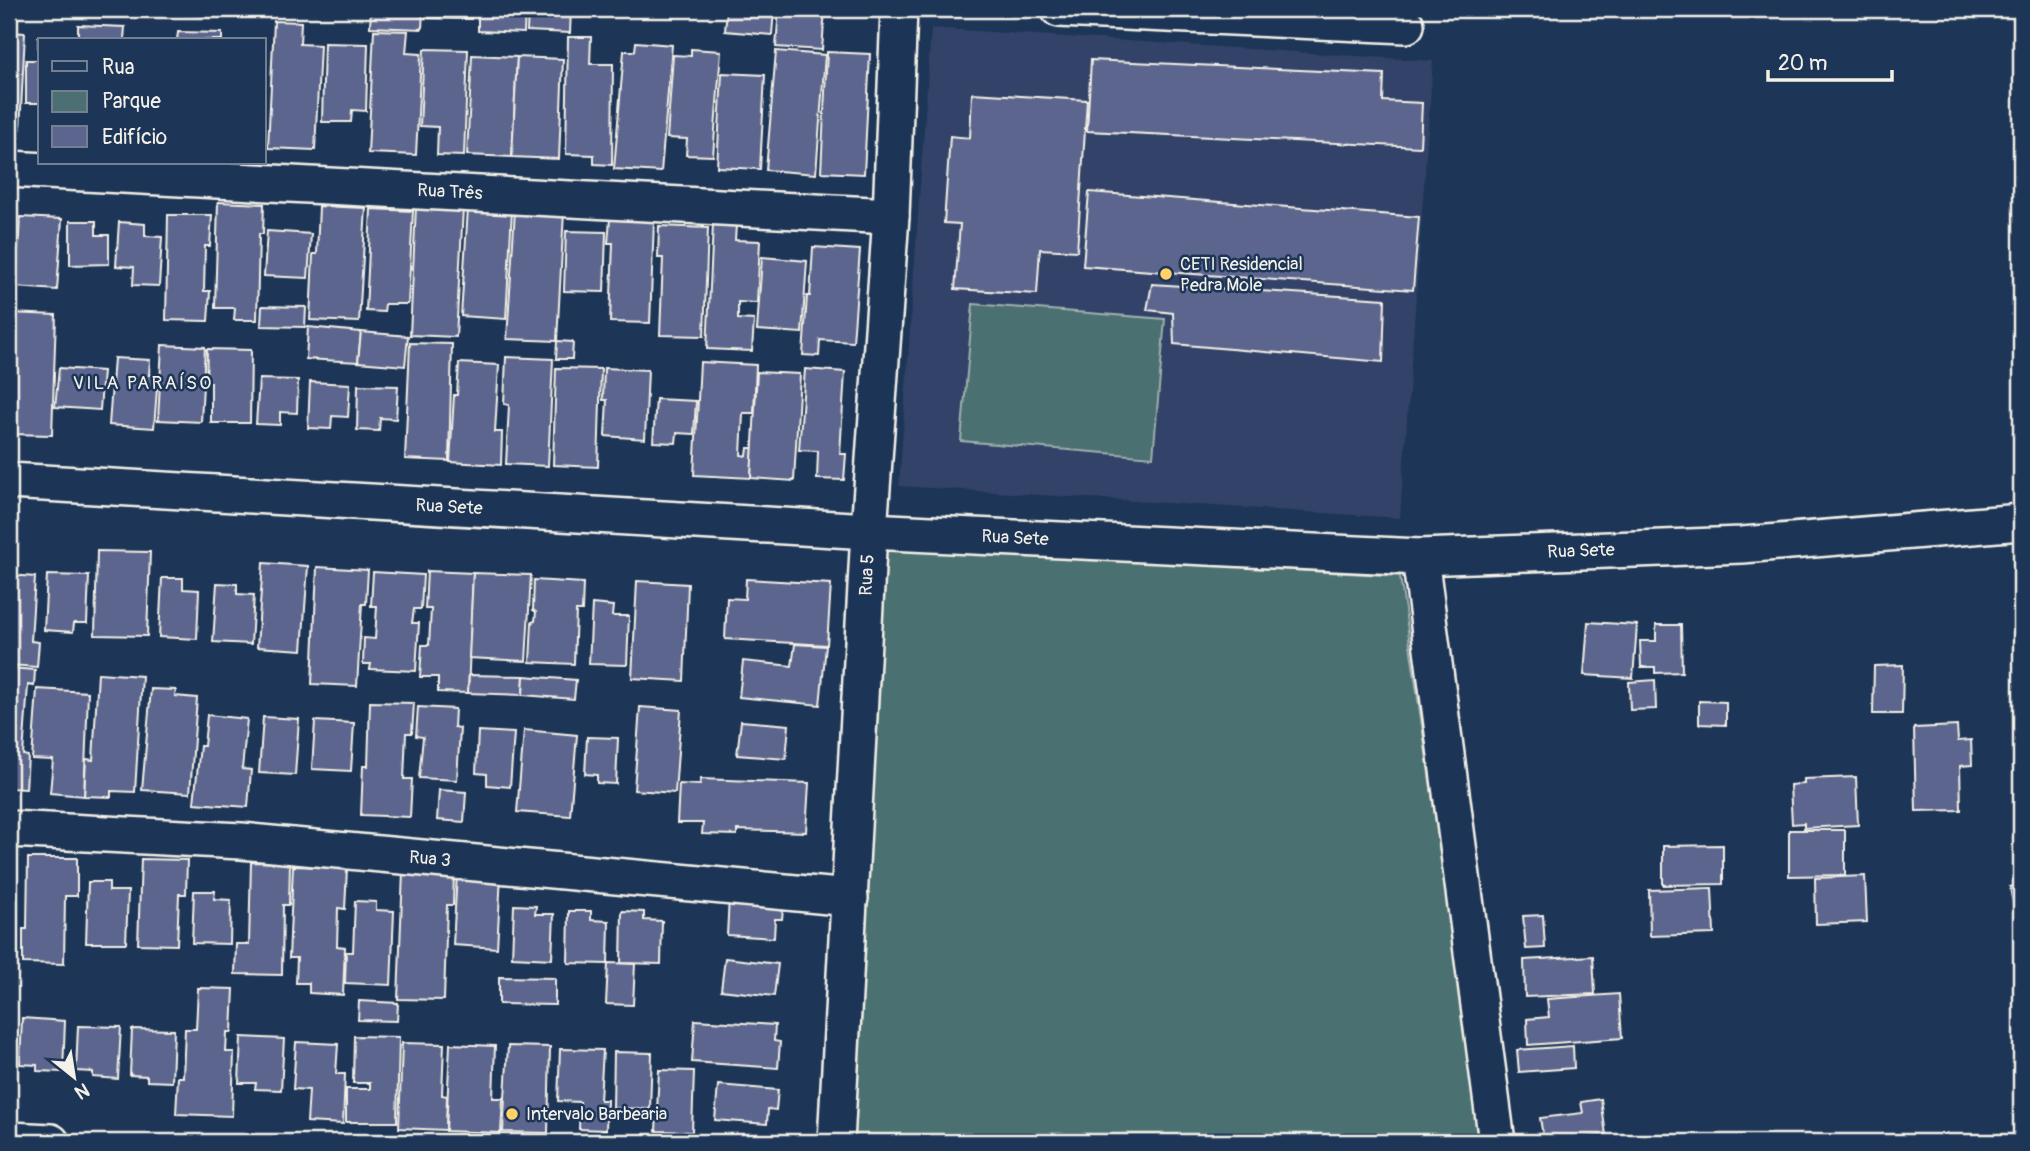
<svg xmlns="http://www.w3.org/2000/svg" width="2030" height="1151" viewBox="0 0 2030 1151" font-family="Pangolin,sans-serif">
  <rect width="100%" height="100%" fill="#1d3557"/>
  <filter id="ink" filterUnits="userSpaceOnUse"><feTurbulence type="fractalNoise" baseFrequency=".0143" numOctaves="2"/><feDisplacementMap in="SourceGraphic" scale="14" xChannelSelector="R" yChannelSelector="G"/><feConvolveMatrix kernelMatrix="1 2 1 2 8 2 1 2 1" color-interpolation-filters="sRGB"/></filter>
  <g filter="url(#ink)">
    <path fill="#304367" d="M931,28L1433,61L1400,518L899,486Z"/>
    <g fill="#4b6f72" stroke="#a0b0ad" stroke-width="2">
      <path d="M973,304L1165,319L1153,457L961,441Z"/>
      <path d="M885,547L1400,576L1483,1142H931L848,1136Z"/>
    </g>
    <g fill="#5b658d" stroke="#f4f1e8" stroke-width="2">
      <path d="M76,9H125V11L76,12Z"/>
      <path d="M181,9H225L224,17L180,14Z"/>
      <path d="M371,9H423L422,29L370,27Z"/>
      <path d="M427,9H471V19L426,18Z"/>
      <path d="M478,9H525L524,33L478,31Z"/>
      <path d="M528,9H571L570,33L527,31Z"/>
      <path d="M727,9H774L772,35L725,31Z"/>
      <path d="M779,9H825L822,50L776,47Z"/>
      <path d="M274,21L301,22L300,44L320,45L315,150L268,148Z"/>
      <path d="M78,25L125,27L124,40H78Z"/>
      <path d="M374,30L408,31L406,53L421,54L416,155L368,153Z"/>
      <path d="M9,32L25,33L20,129H9Z"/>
      <path d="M178,32L222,33V40H177Z"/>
      <path d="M38,37H70V40H40V103H26V60H38Z"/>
      <path d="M568,37H591L590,64H613L612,165L594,164V155L566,154Z"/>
      <path d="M636,42L672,45L661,172L614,169L624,51H635Z"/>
      <path d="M324,43L368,44L366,111L352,110L351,122H322Z"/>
      <path d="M424,49L468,50L464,156L437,155L438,127L420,126Z"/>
      <path d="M691,49L721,51L713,156L686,155L687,139L667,138L673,55L691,56Z"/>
      <path d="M776,51L825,55L816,174L766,170Z"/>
      <path d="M827,52L870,54L864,174L821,172Z"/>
      <path d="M472,55L517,57L512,157L467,155Z"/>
      <path d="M517,57L563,59L559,159L512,157Z"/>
      <path d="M1091,60L1384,74L1383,101L1422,103L1420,147L1087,131Z"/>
      <path d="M722,73L765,75L760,169L717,167Z"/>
      <path d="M972,93L1087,100L1077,251L1040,249L1037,294L955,289L960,224L944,223L950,136L970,138Z"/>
      <path d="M1089,192L1419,217L1413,290L1083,266Z"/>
      <path d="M218,202L264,204L263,234H259L257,320H234L235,308H215Z"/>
      <path d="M319,206L366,208L359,322L310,320L313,254H317Z"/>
      <path d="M416,206L463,208L456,337L410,335Z"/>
      <path d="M468,208L512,210L506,319L461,316Z"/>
      <path d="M371,209L413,211L408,304H385L384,312L366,311Z"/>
      <path d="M515,210L564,212L557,341L507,339Z"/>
      <path d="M168,215H212L210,246H205L204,291H210L208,321L166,320Z"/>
      <path d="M20,217L62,219L57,290L16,287Z"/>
      <path d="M610,219L654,221L650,323L610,322L613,243H608Z"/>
      <path d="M70,221H96V235H109V264L70,265Z"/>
      <path d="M119,222L145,224V236L162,237L159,286L133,285L134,267L116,266Z"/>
      <path d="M713,224L736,225L735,240L760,241L757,303L738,302V319L754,320L752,351L707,349Z"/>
      <path d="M659,226L708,228L704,336L660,335L663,258H658Z"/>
      <path d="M267,231L311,234L308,278L264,276Z"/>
      <path d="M566,231L606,232L604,292L564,291Z"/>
      <path d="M813,247L860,250L853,342L820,340L819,356L803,355L807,296H810Z"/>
      <path d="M762,257L807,261L802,333L757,330Z"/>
      <path d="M1152,284L1385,299L1383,362L1174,344L1173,313L1147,310Z"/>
      <path d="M262,306L306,307L305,327L261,326Z"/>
      <path d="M10,313L56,315L52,435L9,434Z"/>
      <path d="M308,327L361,332L358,362L306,359Z"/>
      <path d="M361,332L408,336L405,366L358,362Z"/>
      <path d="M557,341L573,342L572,359H556Z"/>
      <path d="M410,343L452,344L449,461L405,459Z"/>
      <path d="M162,345L205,347L201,422L158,420Z"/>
      <path d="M207,349L251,350L250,423H211V382H206Z"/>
      <path d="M506,357L553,359L548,466L506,464L509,405L504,404Z"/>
      <path d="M114,358L150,360L149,375H158L154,428L109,425Z"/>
      <path d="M700,362L756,365L754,413H743L741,455L747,456L748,448H753L751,478L694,475Z"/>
      <path d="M459,363L499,365L495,432H502L501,465L450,462L454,395H457Z"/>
      <path d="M59,368L103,371L100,410L55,407Z"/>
      <path d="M556,368L601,369L598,467L553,465Z"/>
      <path d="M604,368L648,370L645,439L605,436L607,400H603Z"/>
      <path d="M805,369L845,372L840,454H846L844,480L817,479L818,451L799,450Z"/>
      <path d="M757,372L800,374L794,481L751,478Z"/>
      <path d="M259,379L298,380L297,413L280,412V425L256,424Z"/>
      <path d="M310,382L350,384L348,417L332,416L331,429L308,428Z"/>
      <path d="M358,385L398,386L396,419L380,418L379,431L357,430Z"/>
      <path d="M656,399L696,401L694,434L677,433L676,443L653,442Z"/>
      <path d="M97,551L150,552L147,636L95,635Z"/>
      <path d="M263,563L308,566L302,650L257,647Z"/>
      <path d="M317,567L368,570L366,604H362L357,686L312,684Z"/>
      <path d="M427,571L473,573L468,693L438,692V677H420L422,645H429L431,609H425Z"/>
      <path d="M373,572L423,575L421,609H414L412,623H419L416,671L370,669L371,664H363L364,638L375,639L377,606H371Z"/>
      <path d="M473,573L531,575L526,661L469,658Z"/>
      <path d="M9,575L35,577L31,641L39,642L37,667L9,665Z"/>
      <path d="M47,575L89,576L87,623H74L73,632L44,630Z"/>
      <path d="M162,578H183V589L199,590L197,639L159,637Z"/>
      <path d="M746,579L831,584L827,645L725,639L727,598L745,599Z"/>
      <path d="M534,580L583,583L582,611H576L574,664L530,662L532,622L535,621L536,612L533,610Z"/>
      <path d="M637,581L688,584L684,681L632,678Z"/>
      <path d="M217,583L237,584V594L254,595L251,644L213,642Z"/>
      <path d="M592,604L613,606L612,616H629L627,665L589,664Z"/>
      <path d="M1588,622L1637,625L1633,678L1584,675Z"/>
      <path d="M1656,625H1681L1682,672L1655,673V667H1641L1640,641H1656Z"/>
      <path d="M795,644L826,646L820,705L739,697L743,661L792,666Z"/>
      <path d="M1903,665L1902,714H1873L1874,666Z"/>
      <path d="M9,668L35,670L34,686L28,685L23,755L28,756L26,789L9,788Z"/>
      <path d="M98,673L142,676L135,792L111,791V797L84,796L86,759L93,760Z"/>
      <path d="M469,675L524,676L523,695L468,693Z"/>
      <path d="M524,676L576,680L574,699L523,695Z"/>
      <path d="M1655,680L1656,709L1630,710L1629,682Z"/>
      <path d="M37,689L88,692L84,796L50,793L53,760L32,759Z"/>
      <path d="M151,689L176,690L175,696L197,698L190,793L142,790Z"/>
      <path d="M1699,701L1726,702V725L1699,724Z"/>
      <path d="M370,702L414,703L412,733H406L404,779H412L410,817L361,815L363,766H368Z"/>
      <path d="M418,707L455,709L454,727L460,728L457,780L419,778L423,737L416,736Z"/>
      <path d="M640,707L681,710L675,793L634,790Z"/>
      <path d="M207,715L247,719L242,769L251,770L248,807L194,803L200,746H204Z"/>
      <path d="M263,717L299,719L295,775L259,773Z"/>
      <path d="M2018,720H2021V754H2017Z"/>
      <path d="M315,721L354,723L351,771L312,769Z"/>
      <path d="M741,721L789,725L786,759L737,755Z"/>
      <path d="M1957,726L1958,741L1971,740L1972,765L1960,766L1961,810L1916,811L1914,728Z"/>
      <path d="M524,730L577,735L570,816L517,812Z"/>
      <path d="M478,731L514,733L510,787L487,785V774L476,773Z"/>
      <path d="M587,737L618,738L616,784L597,783V775L585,774Z"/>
      <path d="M1856,777L1858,825L1804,828V823L1792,824L1790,785L1804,784V779Z"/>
      <path d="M701,779L809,783L806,832L737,830V835L702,834L703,823H677L679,784L700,785Z"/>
      <path d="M439,790L466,792L464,822L437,820Z"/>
      <path d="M1789,830H1845V875L1789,876Z"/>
      <path d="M1723,845V884L1663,885V846Z"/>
      <path d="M28,858H77V896H65L64,964L23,963V929H27Z"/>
      <path d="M141,859L187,860L186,894H179L177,945L138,944Z"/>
      <path d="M251,862L290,863L289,905H283L282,975L235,974L236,944H249Z"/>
      <path d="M293,866L347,868L345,909L338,908L337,946L345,947L343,995L309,993V983H296L297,958H289Z"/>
      <path d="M403,871L454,872L453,905H447L444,1000L398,999Z"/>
      <path d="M457,873L501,875L497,948L453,945Z"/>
      <path d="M1865,876L1867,922L1816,924L1815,878Z"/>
      <path d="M88,882H109V891H128L126,943H86Z"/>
      <path d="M9,884H15L14,936H9Z"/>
      <path d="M2021,884V931L2018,932L2010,887Z"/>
      <path d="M1712,888L1714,934L1650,936L1649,890Z"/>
      <path d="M194,891H215L214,899L231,900L230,944L192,943Z"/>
      <path d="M729,897L784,900L782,919H775L774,938L727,935Z"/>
      <path d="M355,901L376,902V910L394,911L391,985L345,983L346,952H353Z"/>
      <path d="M514,905L536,906L535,914H554L552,959L512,957Z"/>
      <path d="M569,911H591V920L609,921L608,964L568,963Z"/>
      <path d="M622,911L644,912V920L662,921L661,964L621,963Z"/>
      <path d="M1543,915L1545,948L1526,949L1523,916Z"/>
      <path d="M2021,937V988L2014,938Z"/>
      <path d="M1593,956L1595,994L1525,997L1524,960Z"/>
      <path d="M725,958L778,964L774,996L721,990Z"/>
      <path d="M608,963L635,964L633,1005L606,1004Z"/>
      <path d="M499,977L555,978V1005L499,1004Z"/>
      <path d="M198,988L234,989L232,1032H227L226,1052H234L232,1116L176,1114L178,1077H183L185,1029H196Z"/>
      <path d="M1619,994L1622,1038L1528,1045L1527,1019L1549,1017L1547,999Z"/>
      <path d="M359,1001L398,1003L397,1021L358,1020Z"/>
      <path d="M22,1018L65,1021L63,1072L37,1071V1065L20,1064Z"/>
      <path d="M695,1020L775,1025L774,1041L780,1042L778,1068L692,1062Z"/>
      <path d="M78,1026L121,1027L118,1079L93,1077V1072L76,1071Z"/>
      <path d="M132,1029L174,1030L172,1082L147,1081V1076L130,1075Z"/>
      <path d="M354,1036L399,1037L397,1122H346V1089H370V1083H353Z"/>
      <path d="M241,1037L284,1039L281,1090L255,1089L256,1083H239Z"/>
      <path d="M296,1042L338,1044L336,1074H345L343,1124L307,1122L309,1090L293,1089Z"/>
      <path d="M402,1043L444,1044L442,1095L447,1096L446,1130L399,1128Z"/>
      <path d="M450,1044L495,1046L493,1098H503L501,1133L446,1131Z"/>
      <path d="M508,1046L550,1047L548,1133L503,1132Z"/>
      <path d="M1573,1046L1574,1068L1519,1072L1517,1050Z"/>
      <path d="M560,1049L603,1050L600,1100H607L606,1130L579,1129L580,1102L558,1101Z"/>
      <path d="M614,1052L652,1053L650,1109L613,1108Z"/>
      <path d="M659,1070L694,1071L692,1132L656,1131Z"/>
      <path d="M718,1085L778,1090L776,1110L768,1109L767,1124L715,1120Z"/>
      <path d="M1601,1099L1606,1135L1544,1142L1540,1118L1583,1113L1581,1102Z"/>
    </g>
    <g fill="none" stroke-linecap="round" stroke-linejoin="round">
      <defs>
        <g id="minor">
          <path d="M1059,9L1406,25"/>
          <path d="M9,169L891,216"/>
          <path d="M9,481L869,531L1420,557L1742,545L2021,522"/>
          <path d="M1420,557L1497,1142"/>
          <path d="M9,829L241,841L850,898"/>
          <path d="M9,1140L51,1142"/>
          <path d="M836,1142L869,531L891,216L899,9"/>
        </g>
      </defs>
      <use href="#minor" stroke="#f4f1e8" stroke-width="40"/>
      <use href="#minor" stroke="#1d3557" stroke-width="35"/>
    </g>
  </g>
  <g fill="#ffd166" stroke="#1d3557" stroke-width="2.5">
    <circle cx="1166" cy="274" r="7"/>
    <circle cx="512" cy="1114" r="7"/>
  </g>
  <g text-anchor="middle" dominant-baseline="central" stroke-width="5" stroke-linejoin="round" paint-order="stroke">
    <g font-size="18" fill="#f4f1e8" stroke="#1d3557">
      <text transform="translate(450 192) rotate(3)">Rua Três</text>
      <text transform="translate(449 507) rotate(3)">Rua Sete</text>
      <text transform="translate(1015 538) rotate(3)">Rua Sete</text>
      <text transform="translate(1581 551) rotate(-2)">Rua Sete</text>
      <text transform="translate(867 575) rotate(-87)">Rua 5</text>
      <text transform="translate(430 859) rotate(5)">Rua 3</text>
    </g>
    <g font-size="18" fill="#f4f1e8" stroke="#1d3557" text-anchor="start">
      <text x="1180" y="264">CETI Residencial<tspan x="1180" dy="21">Pedra Mole</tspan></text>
      <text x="526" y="1114">Intervalo Barbearia</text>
    </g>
    <g font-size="19" letter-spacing="2" fill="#f4f1e8" stroke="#1d3557">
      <text x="143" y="383">VILA PARAÍSO</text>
    </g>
  </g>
  <rect width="2030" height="1151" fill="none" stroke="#1d3557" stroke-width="35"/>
  <rect x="18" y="18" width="1995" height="1116" fill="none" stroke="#f4f1e8" stroke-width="2.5" filter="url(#ink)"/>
  <rect x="38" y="38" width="228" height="126" fill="#1d3557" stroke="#738091" stroke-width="2"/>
  <rect x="52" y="61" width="35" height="10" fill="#1d3557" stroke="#738091" stroke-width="2"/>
  <text x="102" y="74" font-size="21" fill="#f4f1e8">Rua</text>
  <rect x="52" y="91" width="35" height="21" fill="#4b6f72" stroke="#738091" stroke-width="2"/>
  <text x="102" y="108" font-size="21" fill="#f4f1e8">Parque</text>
  <rect x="52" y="126" width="35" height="21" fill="#5b658d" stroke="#738091" stroke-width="2"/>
  <text x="102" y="144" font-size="21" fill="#f4f1e8">Edifício</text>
  <g transform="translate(74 1077) rotate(150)" stroke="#1d3557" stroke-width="5" paint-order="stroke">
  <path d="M0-5L12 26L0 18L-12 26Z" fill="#f4f1e8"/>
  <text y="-10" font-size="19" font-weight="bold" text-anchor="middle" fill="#f4f1e8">N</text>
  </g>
  <path d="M1768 70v10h124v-10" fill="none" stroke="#f4f1e8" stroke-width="3.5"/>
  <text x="1778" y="70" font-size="21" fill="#f4f1e8" stroke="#1d3557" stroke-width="5" paint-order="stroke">20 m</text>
</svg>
